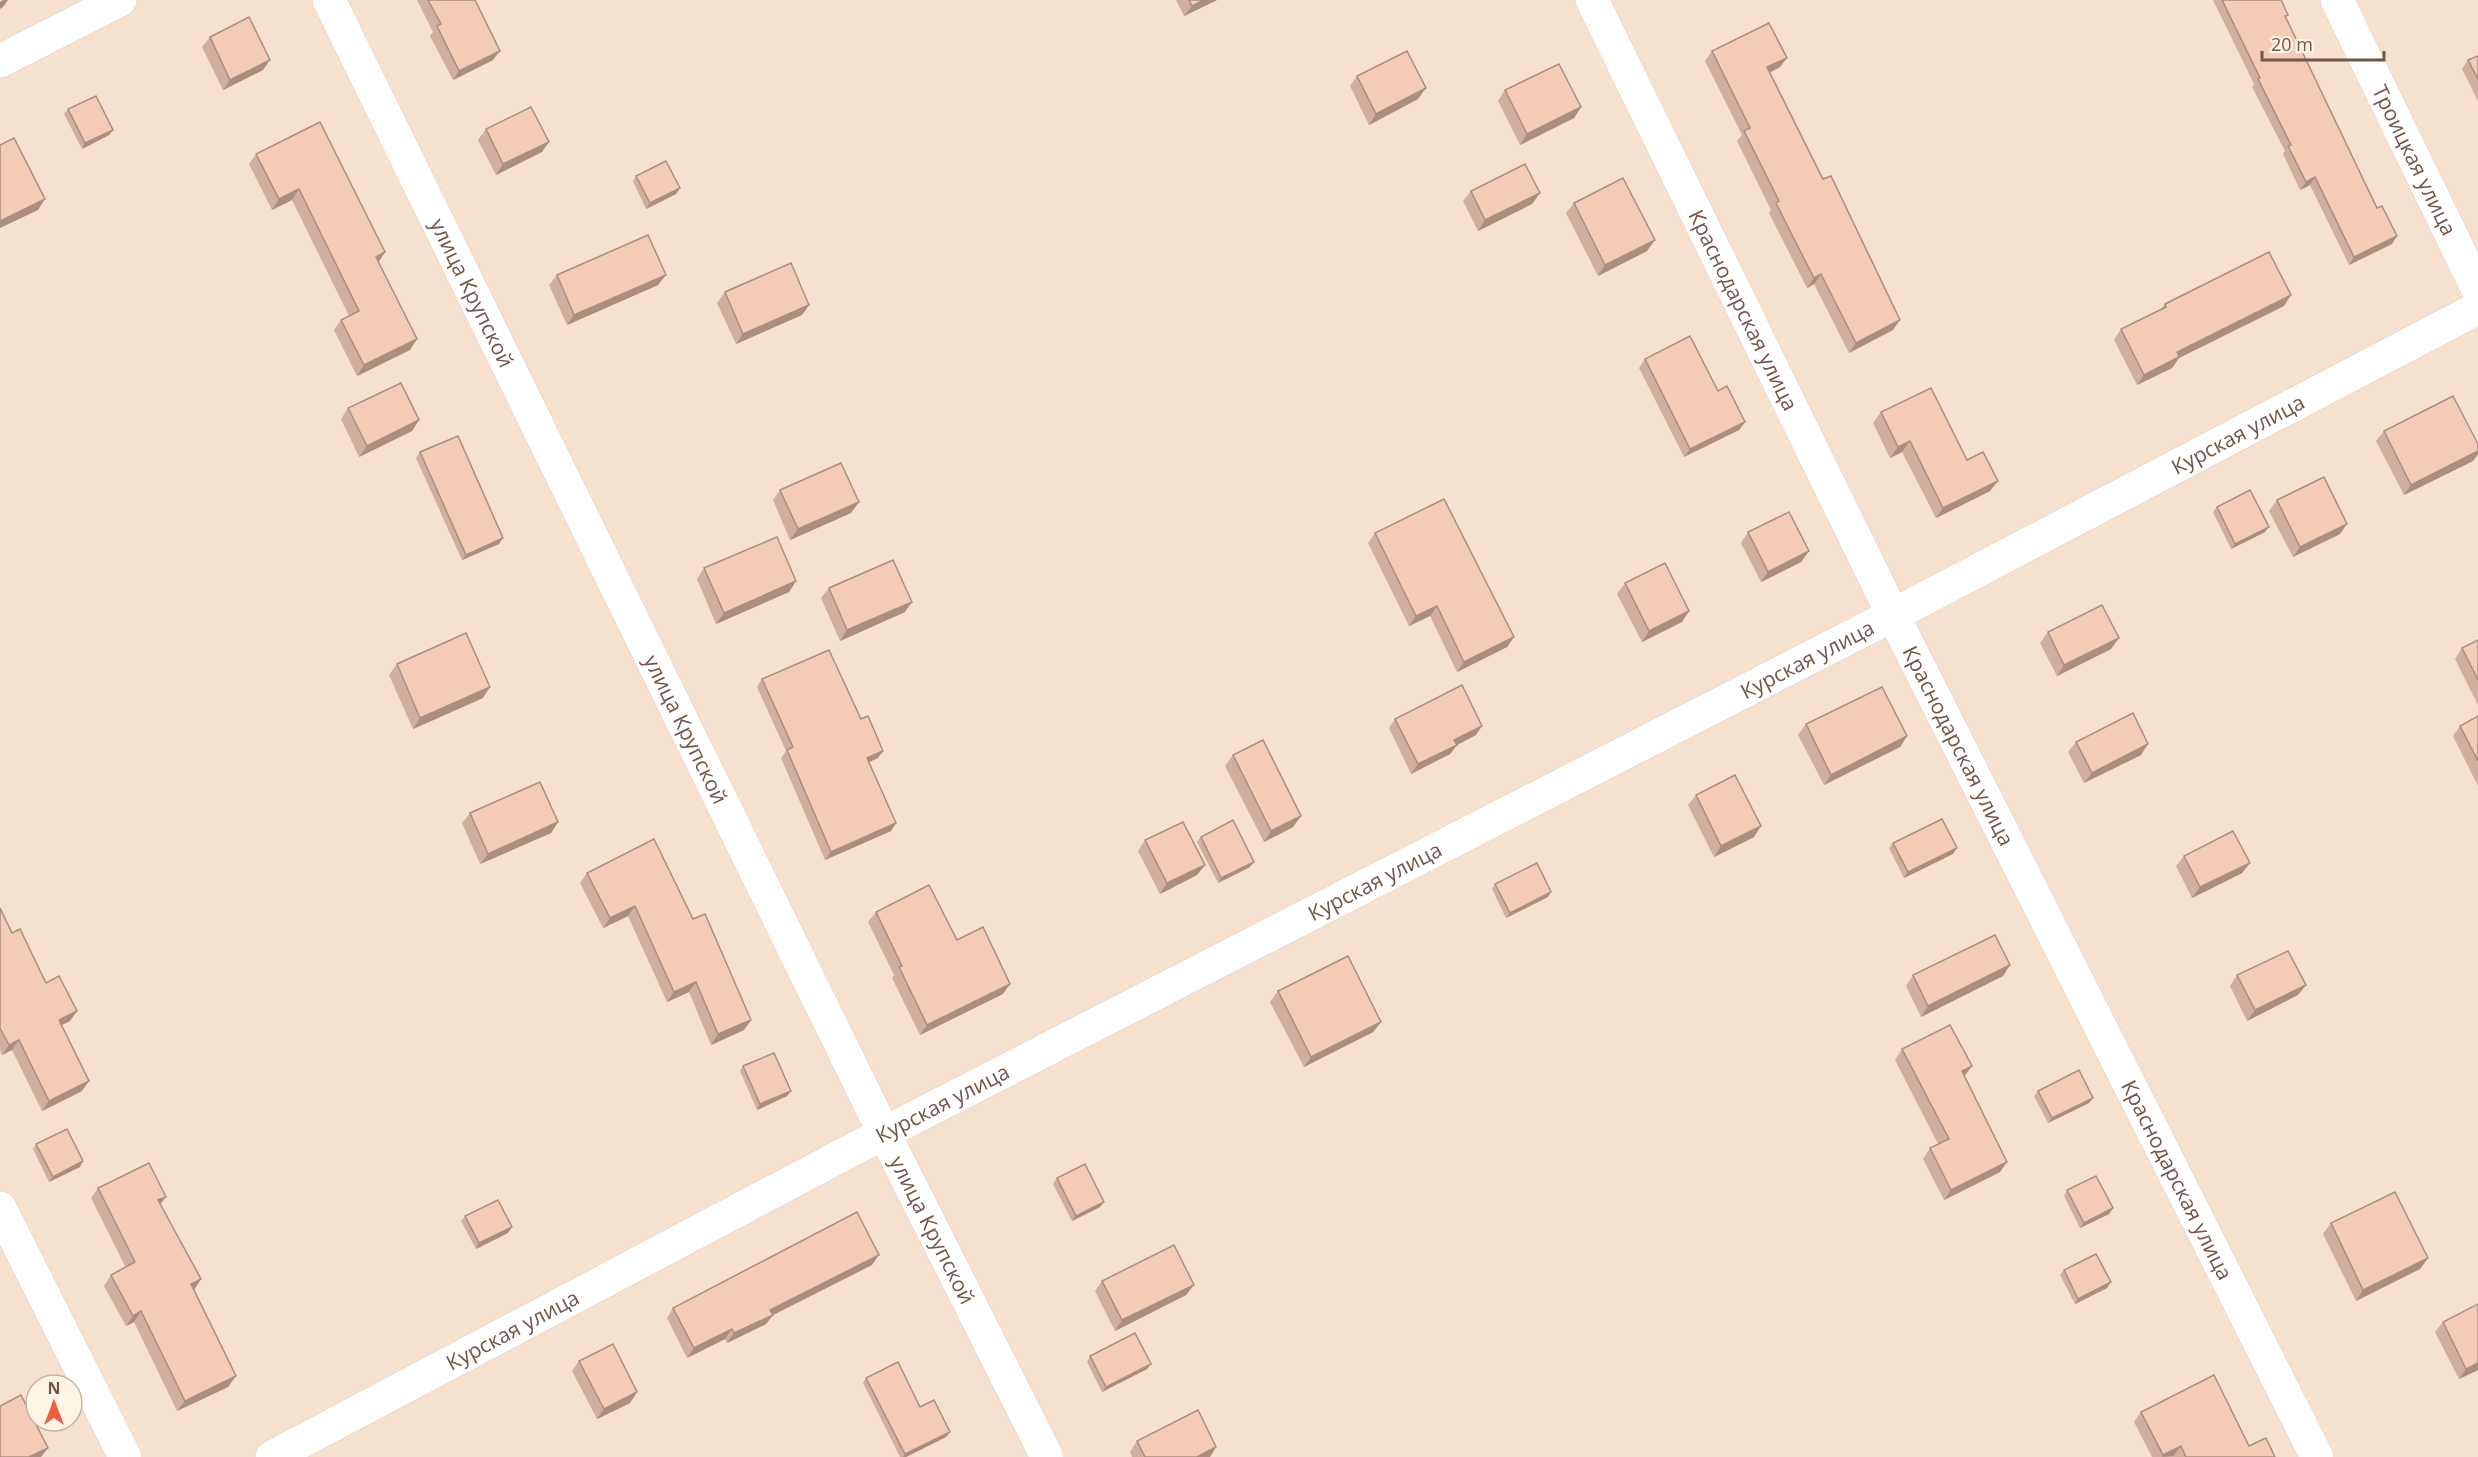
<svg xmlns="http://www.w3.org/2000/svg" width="2478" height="1457" viewBox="0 0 2478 1457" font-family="'Open Sans',sans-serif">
  <rect width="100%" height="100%" fill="#fdf0df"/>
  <path fill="#f5e1cd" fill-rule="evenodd" d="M0,0H2478V1457H0ZM36,1385H72V1421H36Z"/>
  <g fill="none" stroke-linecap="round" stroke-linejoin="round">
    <defs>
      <g id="minor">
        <path id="s1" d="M329,0L884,1133L1047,1457"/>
        <path id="s2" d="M1592,0L1893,615L2317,1457"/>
        <path id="s3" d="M2337,0L2478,290"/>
        <path d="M0,61L120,0"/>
        <path d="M0,1208L125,1457"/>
        <path id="s4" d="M272,1457L884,1133L1893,615L2478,308"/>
      </g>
    </defs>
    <use href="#minor" stroke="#e3cdbe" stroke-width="34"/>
    <use href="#minor" stroke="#fff" stroke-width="33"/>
  </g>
  <g fill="#d2af9c">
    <path d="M417,0H475L493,60L453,80L430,36L433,32Z"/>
    <path d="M1176,0H1217L1184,16Z"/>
    <path d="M2213,0H2281L2288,15L2286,18L2392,244L2349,265L2310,185L2300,190L2283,154L2285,151L2252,87L2254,84Z"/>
    <path d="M210,37L263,70L223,90L202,47Z"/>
    <path d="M1712,51L1780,67L1770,73L1893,330L1849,353L1814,284L1807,288L1769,213L1771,210L1737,141L1742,135L1705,61Z"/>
    <path d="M2478,56V101L2462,69L2468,60Z"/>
    <path d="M1357,76L1418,99L1369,125L1350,86Z"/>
    <path d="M1505,90L1581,107L1574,118L1520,145L1498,101Z"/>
    <path d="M68,109L113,130L109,135L82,149L64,114Z"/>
    <path d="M486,129L542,152L496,175L478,140Z"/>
    <path d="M256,154L385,252L378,262L417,339L410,350L357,376L334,330L341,320L349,316L292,200L272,210L249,164Z"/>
    <path d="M636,176L676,194L646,209L633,181Z"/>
    <path d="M1471,191L1540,193L1532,204L1478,231L1463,201Z"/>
    <path d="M1574,203L1647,251L1598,276L1566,213Z"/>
    <path d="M557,275L658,285L567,325L549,285Z"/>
    <path d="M725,292L809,305L802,315L736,344L717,303Z"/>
    <path d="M2165,304L2284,306L2179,358L2172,368L2137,385L2114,340L2121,329L2160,310Z"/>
    <path d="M1645,359L1718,391L1745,422L1739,430L1684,457L1639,368Z"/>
    <path d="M348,408L419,420L412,431L359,457L341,419Z"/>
    <path d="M1881,412L1967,460L1990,491L1936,518L1902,452L1890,458L1873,423Z"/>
    <path d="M2384,431L2478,444V454L2473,461L2404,495L2376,441Z"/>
    <path d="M420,452L499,544L462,560L416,458Z"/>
    <path d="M780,490L851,513L790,540L773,500Z"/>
    <path d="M2277,500L2340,534L2293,557L2269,511Z"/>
    <path d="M2217,507L2265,532L2231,549L2213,512Z"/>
    <path d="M1748,532L1809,551L1801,562L1761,582L1741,543Z"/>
    <path d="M1375,533L1514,637L1507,647L1457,672L1430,616L1409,626L1368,543Z"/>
    <path d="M704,568L796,581L789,592L716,624L697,579Z"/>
    <path d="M1625,583L1689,611L1682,622L1642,642L1617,594Z"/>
    <path d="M829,588L905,612L840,641L821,598Z"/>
    <path d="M2048,632L2111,649L2057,676L2040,643Z"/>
    <path d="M2478,640V705L2455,659L2462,648Z"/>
    <path d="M397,664L483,698L413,729L389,675Z"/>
    <path d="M762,679L878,758L869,762L891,831L825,860L781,758L786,751L757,687Z"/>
    <path d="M2478,716V786L2453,736L2460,726Z"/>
    <path d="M1395,719L1476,735L1457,745L1450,754L1411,774L1389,728Z"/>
    <path d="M1806,724L1907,736L1900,747L1824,785L1798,735Z"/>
    <path d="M2076,742L2141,755L2084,783L2068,752Z"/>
    <path d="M1233,755L1301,816L1293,827L1264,842L1225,766Z"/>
    <path d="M1696,795L1754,837L1714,857L1688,805Z"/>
    <path d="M470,813L558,822L551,833L480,864L462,823Z"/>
    <path d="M1201,837L1250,867L1218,883L1197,842Z"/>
    <path d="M1145,840L1197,875L1160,894L1138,851Z"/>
    <path d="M1893,843L1953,854L1904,878L1889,848Z"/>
    <path d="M2184,856L2242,873L2192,898L2176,866Z"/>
    <path d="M587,873L693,919L751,1020L744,1030L711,1045L689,992L667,1002L628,916L603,928L580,883Z"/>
    <path d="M1495,884L1548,897L1506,918L1492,889Z"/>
    <path d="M0,908L12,933L46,983L70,1021L61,1025L82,1091L42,1111L12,1050L2,1055L0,1051Z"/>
    <path d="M876,912L957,940L1003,994L920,1035L892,978L894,975L868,922Z"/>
    <path d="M2010,965L2003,976L1921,1017L1906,986L1913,975Z"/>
    <path d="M2237,975L2306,985L2298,995L2247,1021L2230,986Z"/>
    <path d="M1278,991L1381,1022L1373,1032L1304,1067L1270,1002Z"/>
    <path d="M1902,1049L1972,1066L1965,1076L2000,1172L1944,1200L1923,1159L1930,1148L1938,1144L1895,1060Z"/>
    <path d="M743,1066L791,1091L787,1096L757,1110L740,1071Z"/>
    <path d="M2038,1091L2089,1103L2048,1123L2034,1096Z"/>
    <path d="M36,1144L80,1167L49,1182L33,1149Z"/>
    <path d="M1057,1178L1100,1207L1072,1221L1053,1184Z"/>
    <path d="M98,1188L160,1204L201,1279L194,1290L228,1387L177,1411L134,1322L126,1326L104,1286L111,1275L126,1268L91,1198Z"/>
    <path d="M2067,1190L2113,1208L2109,1214L2080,1228L2064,1196Z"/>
    <path d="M465,1216L508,1233L476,1249L461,1221Z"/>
    <path d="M2331,1223L2428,1258L2420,1269L2356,1301L2323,1234Z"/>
    <path d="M872,1265L773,1315L766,1324L727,1343L725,1339L687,1358L667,1318L673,1308Z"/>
    <path d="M2064,1270L2107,1288L2075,1304L2060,1275Z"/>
    <path d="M1102,1281L1186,1295L1115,1331L1095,1291Z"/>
    <path d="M2443,1322L2478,1370L2459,1379L2435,1332Z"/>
    <path d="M1090,1356L1151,1364L1147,1369L1102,1392L1087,1362Z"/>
    <path d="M579,1361L637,1392L630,1403L597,1419L572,1371Z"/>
    <path d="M866,1378L920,1407L950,1432L946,1437L906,1457H900L863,1383Z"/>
    <path d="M2141,1412L2249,1446L2275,1457H2152L2134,1422Z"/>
    <path d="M1137,1441L1210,1457H1132L1130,1452Z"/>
  </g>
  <g fill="#ab8e7f">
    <path d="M3,0H8L3,7L0,9V2Z"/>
    <path d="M1204,0H1217L1184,16L1192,6Z"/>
    <path d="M500,51L493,60L453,80L459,71Z"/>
    <path d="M1787,58L1780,67L1760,77L1767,67Z"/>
    <path d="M270,60L263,70L223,90L230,80Z"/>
    <path d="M1426,88L1418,99L1369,125L1376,114Z"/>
    <path d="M1581,107L1574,118L1520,145L1527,134Z"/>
    <path d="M113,130L109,135L82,149L85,143Z"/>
    <path d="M549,142L542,152L496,175L503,164Z"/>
    <path d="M2315,177L2310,185L2300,190L2306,182Z"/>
    <path d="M680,188L676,194L646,209L650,203Z"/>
    <path d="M299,189L292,200L272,210L279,199Z"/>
    <path d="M1540,193L1532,204L1478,231L1485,220Z"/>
    <path d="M45,199L38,210L0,228V221Z"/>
    <path d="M2397,236L2392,244L2349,265L2354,257Z"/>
    <path d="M1655,240L1647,251L1598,276L1605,265Z"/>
    <path d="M385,252L378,263L376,257Z"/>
    <path d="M1821,274L1814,284L1807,288L1814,278Z"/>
    <path d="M666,275L658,285L567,325L574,315Z"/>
    <path d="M2291,295L2284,306L2179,358L2172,368L2137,385L2144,375L2177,352Z"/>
    <path d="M809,305L802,315L736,344L743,334Z"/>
    <path d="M1900,320L1893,330L1849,353L1856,343Z"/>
    <path d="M417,339L410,350L357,376L364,365Z"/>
    <path d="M419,420L412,431L359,457L367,446Z"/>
    <path d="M1745,422L1739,430L1684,457L1690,449Z"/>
    <path d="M1910,441L1902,452L1890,458L1898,447Z"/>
    <path d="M2478,451V454L2473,461L2404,495L2411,485Z"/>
    <path d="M1998,481L1990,491L1936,518L1943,508Z"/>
    <path d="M859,502L851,513L790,540L798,529Z"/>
    <path d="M2347,524L2340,534L2293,557L2300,547Z"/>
    <path d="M2269,527L2265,532L2231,549L2235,544Z"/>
    <path d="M503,538L499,544L462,560L466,555Z"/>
    <path d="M1809,551L1801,562L1761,582L1768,572Z"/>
    <path d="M796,581L789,592L716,624L724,613Z"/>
    <path d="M912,602L905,612L840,641L847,630Z"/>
    <path d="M1437,606L1430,616L1409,626L1416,616Z"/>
    <path d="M1689,611L1682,622L1642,642L1649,631Z"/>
    <path d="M1514,637L1507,647L1457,672L1464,662Z"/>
    <path d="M2119,638L2111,649L2057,676L2064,665Z"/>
    <path d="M490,687L483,698L413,729L420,718Z"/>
    <path d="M1482,726L1476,735L1457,745L1450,754L1411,774L1418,764L1454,740Z"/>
    <path d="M1907,736L1900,747L1824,785L1831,775Z"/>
    <path d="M2148,744L2141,755L2084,783L2092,773Z"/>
    <path d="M883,751L878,758L862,765L867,758Z"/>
    <path d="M1301,816L1293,827L1264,842L1271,831Z"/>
    <path d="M558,822L551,833L480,864L488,854Z"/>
    <path d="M896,823L891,831L825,860L831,852Z"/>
    <path d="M1761,826L1754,837L1714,857L1721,846Z"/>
    <path d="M1957,848L1953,854L1904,878L1908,872Z"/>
    <path d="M1254,862L1250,867L1218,883L1221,878Z"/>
    <path d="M2250,863L2242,873L2192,898L2200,887Z"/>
    <path d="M1205,865L1197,875L1160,894L1167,883Z"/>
    <path d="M1551,892L1548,897L1506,918L1510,913Z"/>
    <path d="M635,906L628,916L603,928L610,918Z"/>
    <path d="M2010,965L2003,976L1921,1017L1928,1006Z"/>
    <path d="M696,982L689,992L667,1002L674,992Z"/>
    <path d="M1010,984L1003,994L920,1035L927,1025Z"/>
    <path d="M2306,985L2298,995L2247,1021L2255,1010Z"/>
    <path d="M77,1011L70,1021L52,1030L59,1020Z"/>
    <path d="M751,1020L744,1030L711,1045L718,1034Z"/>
    <path d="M1381,1022L1373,1032L1304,1067L1311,1057Z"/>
    <path d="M19,1040L12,1050L2,1055L9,1045Z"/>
    <path d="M1972,1066L1964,1076L1962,1071Z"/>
    <path d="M89,1081L82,1091L42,1111L49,1101Z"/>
    <path d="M791,1091L787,1096L757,1110L760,1104Z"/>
    <path d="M2093,1098L2089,1103L2048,1123L2052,1118Z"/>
    <path d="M83,1161L80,1167L49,1182L53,1177Z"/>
    <path d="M2007,1162L2000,1172L1944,1200L1951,1190Z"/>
    <path d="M166,1197L158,1207V1200Z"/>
    <path d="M1104,1202L1100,1207L1072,1221L1076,1216Z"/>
    <path d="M2113,1208L2109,1214L2080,1228L2084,1223Z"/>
    <path d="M512,1227L508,1233L476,1249L479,1243Z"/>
    <path d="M879,1255L872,1265L773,1315L766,1324L727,1343L734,1333L770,1310Z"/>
    <path d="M2428,1258L2420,1269L2356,1301L2363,1290Z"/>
    <path d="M201,1279L194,1290L191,1284Z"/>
    <path d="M2111,1282L2107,1288L2075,1304L2078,1299Z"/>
    <path d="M1194,1285L1186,1295L1115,1331L1122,1320Z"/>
    <path d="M141,1311L134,1322L126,1326L133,1316Z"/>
    <path d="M732,1329L725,1339L687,1358L694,1348Z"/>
    <path d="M2478,1363V1370L2459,1379L2466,1369Z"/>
    <path d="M1151,1364L1147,1369L1102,1392L1106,1387Z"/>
    <path d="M236,1376L228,1387L177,1411L185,1401Z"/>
    <path d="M637,1392L630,1403L597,1419L604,1409Z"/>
    <path d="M950,1432L946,1437L906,1457H903L905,1454Z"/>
    <path d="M2181,1446L2173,1456L2162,1457L2163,1455Z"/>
    <path d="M1216,1447L1210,1457H1197Z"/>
    <path d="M48,1448L41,1457H29Z"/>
  </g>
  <g fill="#f4cbb5" stroke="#ab8e7f" stroke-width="1.5">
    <path d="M428,0H475L500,51L459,71L437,26L441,24Z"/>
    <path d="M1189,0H1204L1192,6Z"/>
    <path d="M2222,0H2281L2288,15L2285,16L2377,208L2382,206L2397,236L2354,257L2315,177L2306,182L2288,146L2291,145L2258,79L2260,78Z"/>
    <path d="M249,17L270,60L230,80L210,37Z"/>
    <path d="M1769,23L1787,58L1767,67L1823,179L1831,176L1900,320L1856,343L1821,274L1814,278L1788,227L1776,203L1779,201L1744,131L1750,128L1712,51Z"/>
    <path d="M1407,51L1426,88L1376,114L1357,76Z"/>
    <path d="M2478,56V79L2468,60Z"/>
    <path d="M1559,64L1581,107L1527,134L1505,90Z"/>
    <path d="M96,96L113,130L85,143L68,109Z"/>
    <path d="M531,107L549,142L503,164L486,129Z"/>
    <path d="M320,122L385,252L376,257L417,339L364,365L341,320L359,311L299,189L279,199L256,154Z"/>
    <path d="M14,138L45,199L0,221V145Z"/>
    <path d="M666,161L680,188L650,203L636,176Z"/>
    <path d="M1525,164L1540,193L1485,220L1471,191Z"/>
    <path d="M1623,178L1655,240L1605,265L1574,203Z"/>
    <path d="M648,235L666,275L574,315L557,275Z"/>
    <path d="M2269,252L2291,295L2177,352L2179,357L2144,375L2121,329L2166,307L2165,304Z"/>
    <path d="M791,263L809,305L743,334L725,292Z"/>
    <path d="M1690,336L1718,391L1727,386L1745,422L1690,449L1645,359Z"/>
    <path d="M401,383L419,420L367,446L348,408Z"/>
    <path d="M1931,388L1967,460L1983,452L1998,481L1943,508L1910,441L1898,447L1881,412Z"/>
    <path d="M2453,396L2478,444V451L2411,485L2384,431Z"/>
    <path d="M458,436L503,538L466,555L420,452Z"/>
    <path d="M841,463L859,502L798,529L780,490Z"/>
    <path d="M2324,477L2347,524L2300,547L2277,500Z"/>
    <path d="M2250,490L2269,527L2235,544L2217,507Z"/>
    <path d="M1444,499L1514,637L1464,662L1437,606L1416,616L1375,533Z"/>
    <path d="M1789,512L1809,551L1768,572L1748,532Z"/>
    <path d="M777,537L796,581L724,613L704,568Z"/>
    <path d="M893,560L912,602L847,630L829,588Z"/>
    <path d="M1665,563L1689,611L1649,631L1625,583Z"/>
    <path d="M2102,605L2119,638L2064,665L2048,632Z"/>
    <path d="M466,633L490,687L420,718L397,664Z"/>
    <path d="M2478,640V680L2462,648Z"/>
    <path d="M829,650L861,719L868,716L883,751L867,758L896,823L831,852L787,750L793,747L762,679Z"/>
    <path d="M1462,685L1482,726L1454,740L1457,745L1418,764L1395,719Z"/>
    <path d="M1882,687L1907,736L1831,775L1806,724Z"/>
    <path d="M2133,713L2148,744L2092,773L2076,742Z"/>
    <path d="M2478,716V761L2460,726Z"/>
    <path d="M1263,740L1301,816L1271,831L1233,755Z"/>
    <path d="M1735,775L1761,826L1721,846L1696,795Z"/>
    <path d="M540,782L558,822L488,854L470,813Z"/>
    <path d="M1942,819L1957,848L1908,872L1893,843Z"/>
    <path d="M1233,820L1254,862L1221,878L1201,837Z"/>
    <path d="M1183,822L1205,865L1167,883L1145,840Z"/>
    <path d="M2233,831L2250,863L2200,887L2184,856Z"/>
    <path d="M654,839L693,919L705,914L751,1020L718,1034L696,982L674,992L635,906L610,918L587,873Z"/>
    <path d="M1537,863L1551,892L1510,913L1495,884Z"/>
    <path d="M929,885L957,940L983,927L1010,984L927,1025L899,967L902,966L876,912Z"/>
    <path d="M0,908L12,933L20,929L46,983L59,976L77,1011L59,1020L89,1081L49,1101L19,1040L9,1045L0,1028Z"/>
    <path d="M1995,935L2010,965L1928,1006L1913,975Z"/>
    <path d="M2288,951L2306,985L2255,1010L2237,975Z"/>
    <path d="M1348,956L1381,1022L1311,1057L1278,991Z"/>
    <path d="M1950,1025L1972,1066L1962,1071L2007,1162L1951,1190L1930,1148L1949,1139L1902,1049Z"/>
    <path d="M774,1053L791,1091L760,1104L743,1066Z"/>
    <path d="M2079,1070L2093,1098L2052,1118L2038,1091Z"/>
    <path d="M67,1129L83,1161L53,1177L36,1144Z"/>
    <path d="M149,1163L166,1197L158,1200L201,1279L191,1284L236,1376L185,1401L141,1311L133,1316L111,1275L135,1262L98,1188Z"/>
    <path d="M1085,1164L1104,1202L1076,1216L1057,1178Z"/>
    <path d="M2096,1176L2113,1208L2084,1223L2067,1190Z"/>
    <path d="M2395,1192L2428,1258L2363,1290L2331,1223Z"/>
    <path d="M498,1200L512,1227L479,1243L465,1216Z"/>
    <path d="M857,1212L879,1255L770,1310L773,1315L734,1333L732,1329L694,1348L673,1308Z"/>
    <path d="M1174,1245L1194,1285L1122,1320L1102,1281Z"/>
    <path d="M2096,1254L2111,1282L2078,1299L2064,1270Z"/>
    <path d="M2478,1304V1363L2466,1369L2443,1322Z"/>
    <path d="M1135,1333L1151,1364L1106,1387L1090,1356Z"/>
    <path d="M613,1344L637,1392L604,1409L579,1361Z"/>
    <path d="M898,1362L920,1407L934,1400L950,1432L905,1454L866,1378Z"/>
    <path d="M2214,1375L2249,1446L2266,1438L2275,1457H2186L2181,1446L2163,1455L2141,1412Z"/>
    <path d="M21,1395L48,1448L29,1457H0V1406Z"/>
    <path d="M1198,1410L1216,1447L1197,1457H1145L1137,1441Z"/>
  </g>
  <g text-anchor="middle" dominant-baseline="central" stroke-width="6" stroke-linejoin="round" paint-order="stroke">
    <g font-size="21" fill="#745446" stroke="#fff4e6">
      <text stroke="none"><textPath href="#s3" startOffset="178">Троицкая улица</textPath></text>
      <text stroke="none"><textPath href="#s1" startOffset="326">улица Крупской</textPath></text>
      <text stroke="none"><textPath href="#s2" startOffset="345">Краснодарская улица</textPath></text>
      <text stroke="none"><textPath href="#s4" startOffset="2216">Курская улица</textPath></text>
      <text stroke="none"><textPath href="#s4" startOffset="1730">Курская улица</textPath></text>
      <text stroke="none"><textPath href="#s1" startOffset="812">улица Крупской</textPath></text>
      <text stroke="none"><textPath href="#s2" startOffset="831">Краснодарская улица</textPath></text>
      <text stroke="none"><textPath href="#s4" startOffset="1244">Курская улица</textPath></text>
      <text stroke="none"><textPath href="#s4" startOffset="758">Курская улица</textPath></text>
      <text stroke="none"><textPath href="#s2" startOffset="1317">Краснодарская улица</textPath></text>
      <text stroke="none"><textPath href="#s1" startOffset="1370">улица Крупской</textPath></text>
      <text stroke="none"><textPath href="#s4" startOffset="272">Курская улица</textPath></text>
    </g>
  </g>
  <g transform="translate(54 1403)"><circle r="28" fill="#fff4e6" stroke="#c7b4a6" stroke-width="1.5"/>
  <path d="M0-4.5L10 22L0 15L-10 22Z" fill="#ee5d3d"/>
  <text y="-9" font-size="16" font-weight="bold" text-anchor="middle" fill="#745446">N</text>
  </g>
  <path d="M2262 51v9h122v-9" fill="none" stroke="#745446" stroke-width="3"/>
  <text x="2271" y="51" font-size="18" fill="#745446" stroke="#fff4e6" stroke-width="4.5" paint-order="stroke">20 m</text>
</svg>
